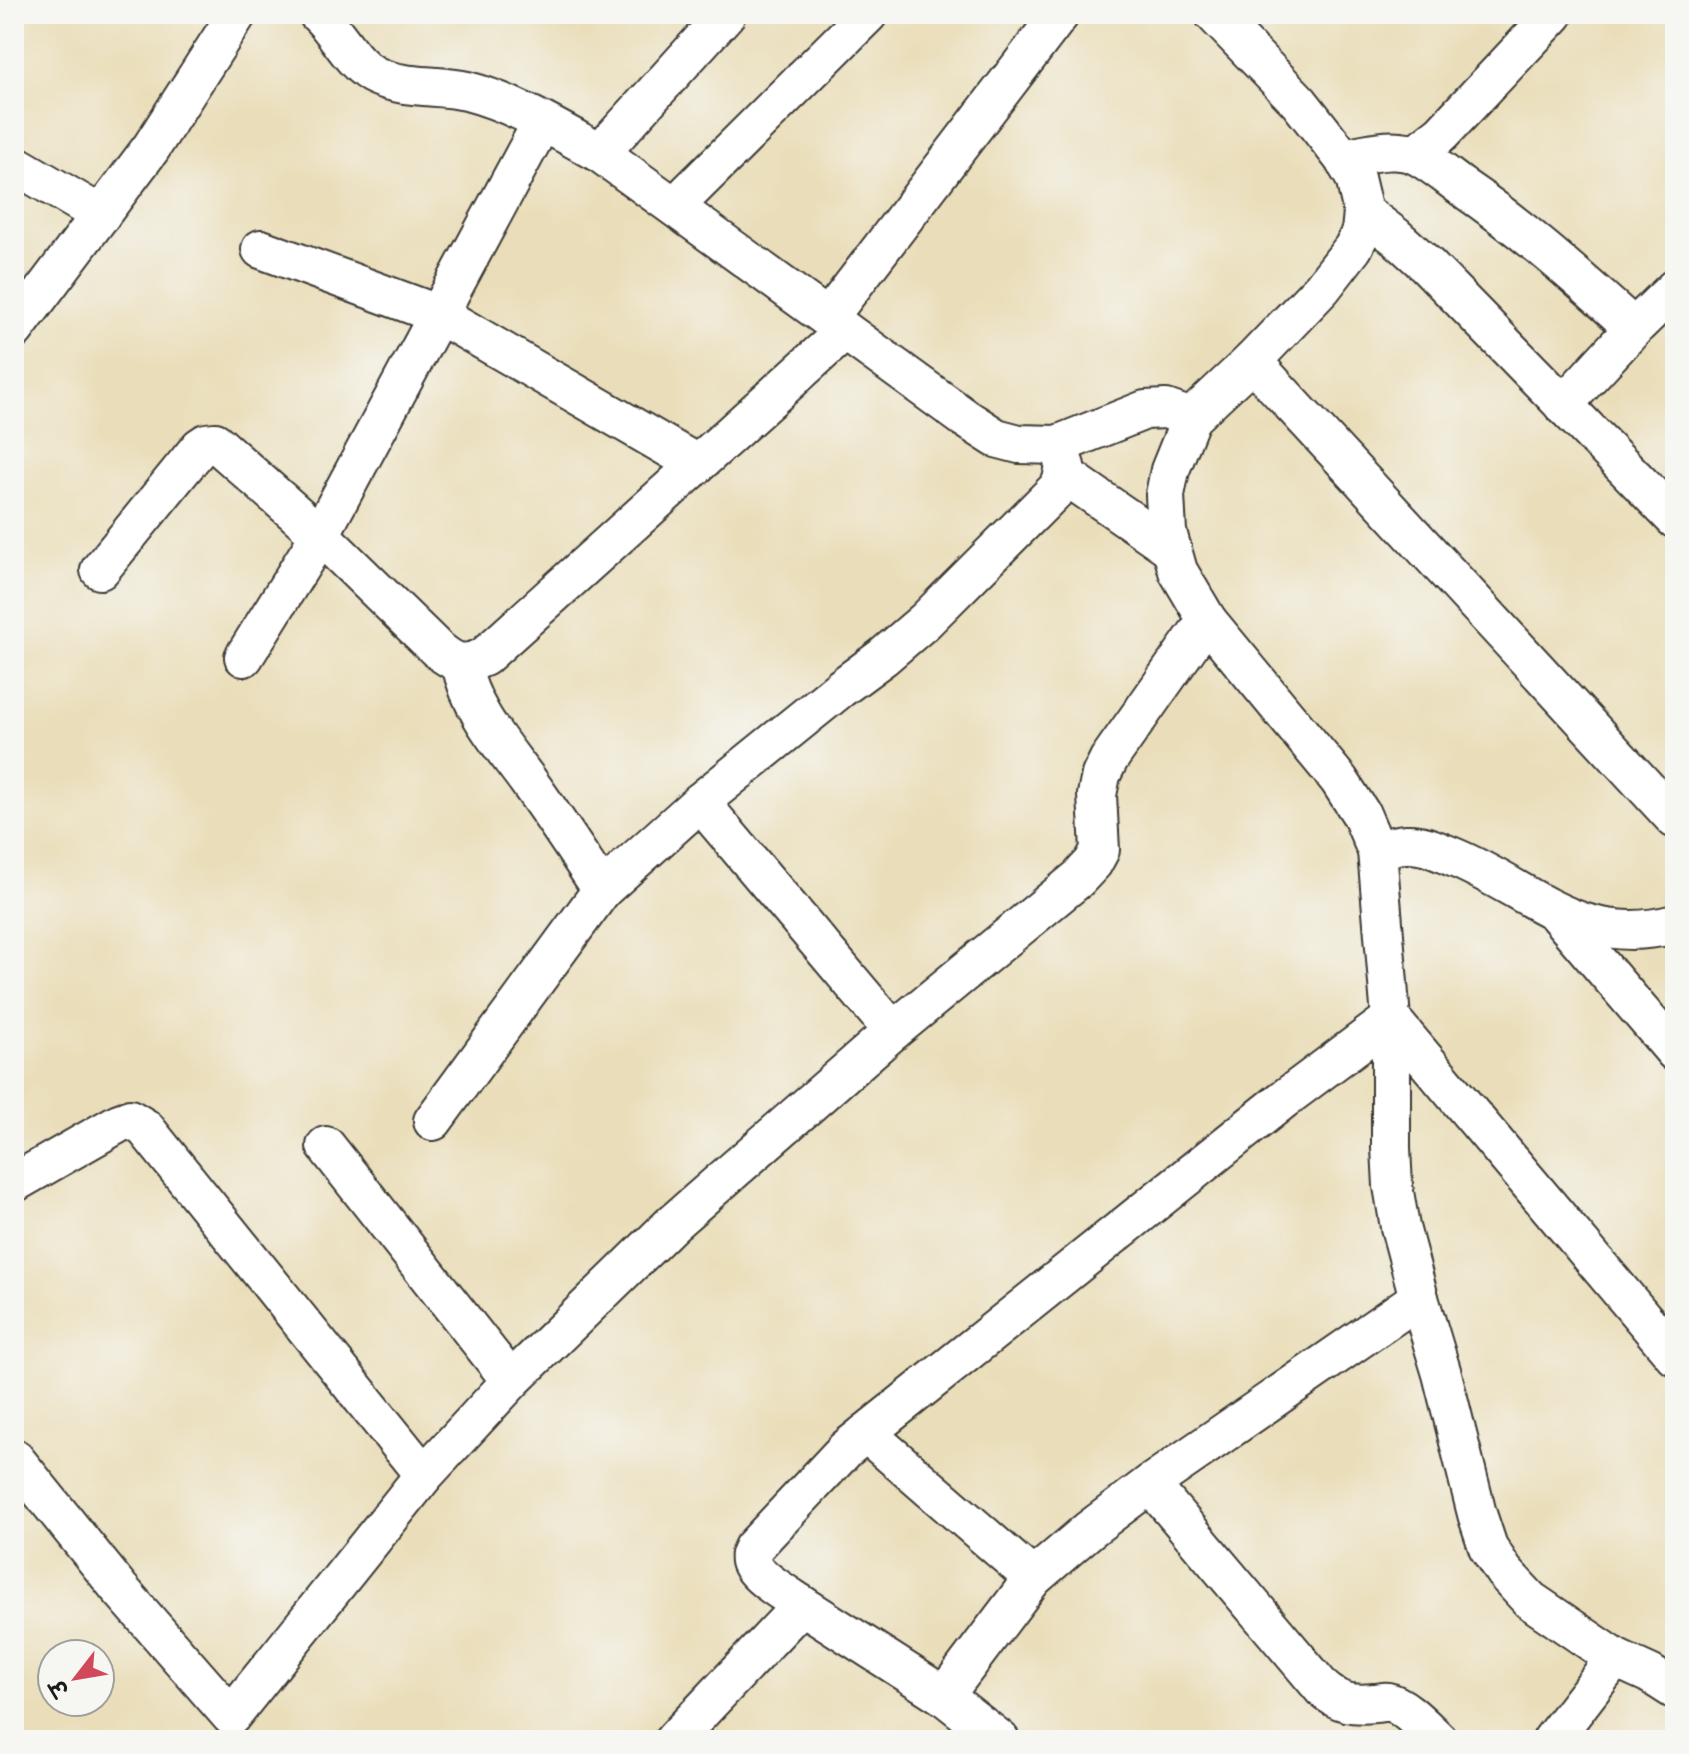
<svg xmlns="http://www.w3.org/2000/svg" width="1689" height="1754" viewBox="0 0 1689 1754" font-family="'Comic Neue','Playpen Sans Deva',sans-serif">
  <rect width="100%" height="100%" fill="#f6f6f2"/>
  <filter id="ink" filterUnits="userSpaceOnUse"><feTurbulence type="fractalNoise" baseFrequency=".0125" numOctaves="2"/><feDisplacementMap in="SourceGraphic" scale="16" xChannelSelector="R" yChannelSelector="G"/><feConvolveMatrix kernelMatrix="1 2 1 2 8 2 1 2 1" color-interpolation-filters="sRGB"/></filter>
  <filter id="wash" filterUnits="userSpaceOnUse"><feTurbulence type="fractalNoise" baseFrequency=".006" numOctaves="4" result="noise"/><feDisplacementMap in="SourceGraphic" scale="32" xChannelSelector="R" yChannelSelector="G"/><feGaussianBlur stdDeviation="1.8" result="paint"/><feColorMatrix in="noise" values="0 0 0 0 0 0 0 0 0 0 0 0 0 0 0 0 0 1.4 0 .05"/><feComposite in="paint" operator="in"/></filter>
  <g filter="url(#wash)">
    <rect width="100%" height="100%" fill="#eadeba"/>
  </g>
  <g filter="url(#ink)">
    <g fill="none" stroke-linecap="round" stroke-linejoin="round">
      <defs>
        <g id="minor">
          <path d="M318,14C338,32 352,65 376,76C405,89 437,84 467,91C514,103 558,130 600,153L965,418L996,438L1019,444L1057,445L1145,410L1166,409L1191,418"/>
          <path d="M1214,14L1299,102L1343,158L1355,178L1363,212L1361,232L1353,248L1322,288L1252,361L1191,418L1170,470L1165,495L1167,532L1178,571L1207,620L1339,780L1361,814L1377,851L1391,1019V1148L1393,1186L1400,1227L1419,1298L1442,1374L1477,1514L1488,1547L1504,1572L1530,1600L1615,1658L1650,1674L1675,1690"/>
          <path d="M600,153L726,14"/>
          <path d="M1415,154L1442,133L1554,14"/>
          <path d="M1343,158C1365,154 1395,145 1416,155C1432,163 1448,177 1462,187C1524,229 1578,278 1634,328"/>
          <path d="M14,164L101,215"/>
          <path d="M675,206L868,14"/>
          <path d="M1363,212L1396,237L1427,265L1675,519"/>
          <path d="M261,249L440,315L697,464"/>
          <path d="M828,318L1060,14"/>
          <path d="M14,330L151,148L237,14"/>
          <path d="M1252,361L1675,819"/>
          <path d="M1563,405L1634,328L1675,288"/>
          <path d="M1065,475L1172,549"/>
          <path d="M100,570L200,447L206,443L215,442L320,535L437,649C454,663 462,667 484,657L845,331"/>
          <path d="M244,657L320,535L542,122"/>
          <path d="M461,663C470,710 501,744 528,781C554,817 578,854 602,890"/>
          <path d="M1377,851C1386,848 1397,844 1406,844C1423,843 1438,851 1453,857C1533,890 1579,949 1675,924"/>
          <path d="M1557,914L1675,1052"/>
          <path d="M893,1031L700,802L841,688L883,657L925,621L1061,485L1065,466L1057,445"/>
          <path d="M433,1121L602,890L700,802"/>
          <path d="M326,1146L511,1381"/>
          <path d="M14,1183L119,1123L130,1119L145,1128L424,1475"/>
          <path d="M866,1433L1033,1578"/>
          <path d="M14,1458L119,1588L231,1716L424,1475L511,1381L672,1224L893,1031L1078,879L1093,863L1100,850L1097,795L1101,775L1109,759L1207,620"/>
          <path d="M1150,1484L1323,1689C1340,1704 1354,1705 1375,1703C1380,1703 1384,1701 1388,1702C1403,1704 1427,1730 1438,1740"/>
          <path d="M802,1605C789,1596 753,1575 750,1561C749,1555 750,1554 753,1548L846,1449L866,1433L1284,1099L1391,1019L1675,1356"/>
          <path d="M944,1696L1033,1578L1089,1530L1150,1484L1419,1298"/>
          <path d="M674,1740L802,1605L944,1696L1000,1740"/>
          <path d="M1552,1740L1615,1658"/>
        </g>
      </defs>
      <use href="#minor" stroke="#3b3934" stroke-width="42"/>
      <use href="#minor" stroke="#fff" stroke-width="38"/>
    </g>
  </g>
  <rect width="1689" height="1754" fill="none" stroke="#f6f6f2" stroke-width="48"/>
  <g transform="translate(76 1678) rotate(239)"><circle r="38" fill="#f6f6f2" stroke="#9f9f9c" stroke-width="2"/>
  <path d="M0-6L14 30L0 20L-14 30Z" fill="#d1495b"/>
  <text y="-12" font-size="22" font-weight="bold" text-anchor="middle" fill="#1c1c1c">उ</text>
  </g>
</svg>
